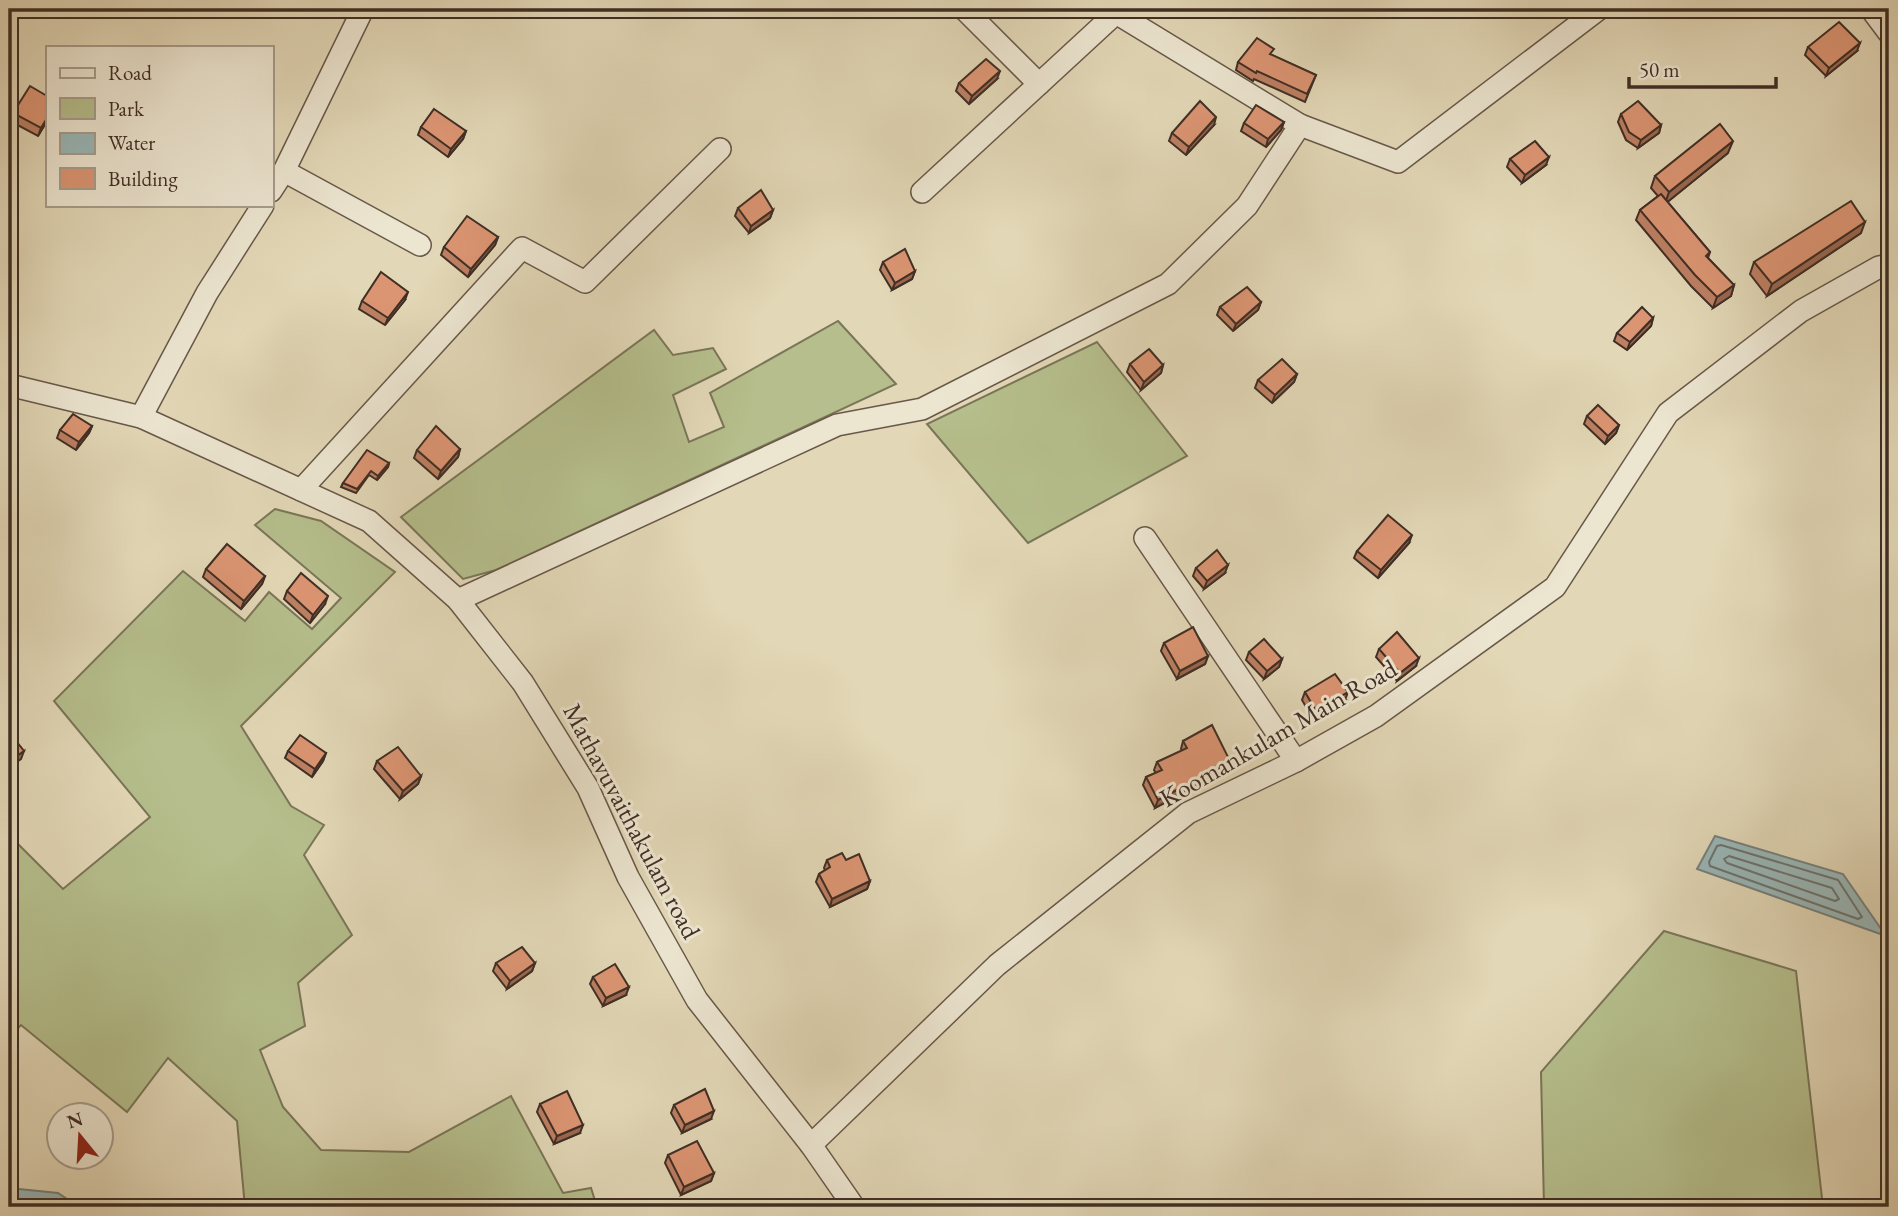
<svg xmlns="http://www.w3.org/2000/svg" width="1898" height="1216" viewBox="0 0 1898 1216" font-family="'EB Garamond',serif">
  <rect width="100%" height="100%" fill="#e2d7b6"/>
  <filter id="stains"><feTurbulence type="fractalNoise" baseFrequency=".00286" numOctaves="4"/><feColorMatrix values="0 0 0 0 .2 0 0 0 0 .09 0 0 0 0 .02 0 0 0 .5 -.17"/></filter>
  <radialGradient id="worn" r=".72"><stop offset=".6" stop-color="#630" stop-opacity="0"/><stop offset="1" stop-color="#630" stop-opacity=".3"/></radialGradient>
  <g fill="#b5be8c" stroke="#7a7658" stroke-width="2">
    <path d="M838,321L896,384L496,570L463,579L401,517L654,330L673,355L713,348L726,369L673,395L689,442L724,427L710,393Z"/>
    <path d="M1097,342L1187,456L1028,543L927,424Z"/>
    <path d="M275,509L321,521L395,572L241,726L291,806L324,825L304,855L352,935L298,983L305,1026L260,1050L283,1107L321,1150L409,1152L511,1096L563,1193L591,1188L597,1207H245L237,1121L168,1058L127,1112L21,1025L9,1037V835L63,889L150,817L54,701L183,571L245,621L269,592L312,629L341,598L255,525Z"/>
    <path d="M1664,931L1796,971L1823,1207H1544L1541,1072Z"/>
  </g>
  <g fill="#99b7b8" stroke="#75807d" stroke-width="2">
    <path d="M1715,836L1843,874L1886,936L1697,869Z"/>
    <path d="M9,1188L58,1193L79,1207H9Z"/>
  </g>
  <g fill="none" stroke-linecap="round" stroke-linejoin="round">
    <g stroke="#6c726e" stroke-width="2">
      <path d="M1721,845L1838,880L1862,917L1858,919L1710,866L1709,862L1717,846Z"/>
      <path d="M1729,856L1832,888L1839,899L1835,901L1727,863L1724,859Z"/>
    </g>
    <defs>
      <g id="minor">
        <path d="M964,9L1039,84"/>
        <path d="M1871,9L1889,33"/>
        <path d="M284,171L420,245"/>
        <path d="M271,191L284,171L363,9"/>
        <path d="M922,192L1116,13L1300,125"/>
        <path d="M9,385L141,417L369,521L458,600L523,683L588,788L628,877L697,1000L811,1145L854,1207"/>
        <path d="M141,417L207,293L263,205"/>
        <path d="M301,490L522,248L585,282L720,149"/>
        <path d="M1145,538L1296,761"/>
        <path d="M458,600L837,425L922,409L1168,284L1247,206L1300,125L1398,162L1599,9"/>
        <path d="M811,1145L997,965L1188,813L1296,761L1376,716L1555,587L1668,413L1801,311L1879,267L1889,265"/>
      </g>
    </defs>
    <use href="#minor" stroke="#685849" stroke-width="24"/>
    <use href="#minor" stroke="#ece5d0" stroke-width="21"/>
  </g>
  <g fill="#bd8063" stroke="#402e25" stroke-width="2">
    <path d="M1808,47L1857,51L1826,76L1805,55Z"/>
    <path d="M1271,55L1316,75L1305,102L1254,79L1253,81L1236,70L1238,62Z"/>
    <path d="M997,79L969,104L956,91L959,83Z"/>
    <path d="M13,113L47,121L38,136L10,121Z"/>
    <path d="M1621,114L1661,125L1659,133L1638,148L1626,140L1618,122Z"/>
    <path d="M1284,122L1281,130L1266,147L1241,131L1244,123Z"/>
    <path d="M1214,125L1186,155L1169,141L1172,133Z"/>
    <path d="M421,127L466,131L463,139L448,157L418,135Z"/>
    <path d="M1728,153L1667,202L1710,252L1708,258L1734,285L1731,296L1713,308L1691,286L1636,220L1640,210L1658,196L1651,188L1655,176Z"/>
    <path d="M1510,159L1546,165L1522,183L1507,167Z"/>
    <path d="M738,208L773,210L770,218L749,233L735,216Z"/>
    <path d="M1861,233L1767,296L1750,274L1754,262Z"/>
    <path d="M498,237L495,245L468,277L441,255L444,247Z"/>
    <path d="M883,262L915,271L912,279L892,290L880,270Z"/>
    <path d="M405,300L385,325L359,309L362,301Z"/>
    <path d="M1261,302L1258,310L1233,331L1217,315L1220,307Z"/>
    <path d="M1653,318L1651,326L1627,350L1614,341L1617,333Z"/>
    <path d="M1130,364L1163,365L1161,373L1141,390L1127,372Z"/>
    <path d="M1297,374L1294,382L1272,403L1255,388L1258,380Z"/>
    <path d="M1587,416L1619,425L1616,433L1605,444L1584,424Z"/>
    <path d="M92,426L89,433L76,450L57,438L60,430Z"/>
    <path d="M460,449L458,457L438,479L414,458L417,450Z"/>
    <path d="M389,463L388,467L377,480L369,475L356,493L341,487L343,483Z"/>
    <path d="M1409,543L1378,578L1354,558L1357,551Z"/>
    <path d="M1196,568L1225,573L1204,589L1193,576Z"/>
    <path d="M206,569L265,576L262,584L241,609L203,577Z"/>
    <path d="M287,591L325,604L310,623L284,599Z"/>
    <path d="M1164,643L1208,656L1205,664L1177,679L1161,651Z"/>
    <path d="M1379,649L1416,666L1397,681L1376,657Z"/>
    <path d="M1249,652L1282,659L1279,667L1264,679L1246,660Z"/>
    <path d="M1305,692L1345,700L1313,719L1302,700Z"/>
    <path d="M1183,741L1227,769L1155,808L1143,785L1146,777L1156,773L1154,770L1157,762L1182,751L1181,749Z"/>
    <path d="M288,751L326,753L323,761L312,777L285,758Z"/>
    <path d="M377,761L421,776L418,784L400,799L374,769Z"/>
    <path d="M827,860H846L870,881L867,889L830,907L816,882L819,874L825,870L824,868Z"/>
    <path d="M496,963H535L532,971L507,989L493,971Z"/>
    <path d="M593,977L626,995L603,1006L590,984Z"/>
    <path d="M540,1104L580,1133L554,1144L537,1112Z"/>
    <path d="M674,1105L711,1119L682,1133L671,1113Z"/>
    <path d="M668,1155L714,1173L711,1181L681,1195L665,1163Z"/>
  </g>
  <g fill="#9a6850" stroke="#402e25" stroke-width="2">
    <path d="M1860,43L1857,51L1826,76L1829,68Z"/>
    <path d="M1000,71L997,79L969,104L972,96Z"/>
    <path d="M1216,117L1214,125L1186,155L1189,147Z"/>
    <path d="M47,118V121L38,136L41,128Z"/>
    <path d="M1284,122L1281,130L1266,147L1268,139Z"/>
    <path d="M1661,125L1659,133L1638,148L1641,140Z"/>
    <path d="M466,131L463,139L448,157L451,149Z"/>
    <path d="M1733,141L1728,153L1665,204L1669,192Z"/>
    <path d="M1549,157L1546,165L1522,183L1525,175Z"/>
    <path d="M773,210L770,218L749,233L751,226Z"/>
    <path d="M1865,222L1861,233L1767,296L1772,284Z"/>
    <path d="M498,237L495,245L468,277L471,269Z"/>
    <path d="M915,271L912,279L892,290L895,283Z"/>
    <path d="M1734,285L1731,296L1713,308L1717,297Z"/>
    <path d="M408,292L405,300L385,325L388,318Z"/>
    <path d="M1261,302L1258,310L1233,331L1236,324Z"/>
    <path d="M1653,318L1651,326L1627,350L1630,342Z"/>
    <path d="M1163,365L1161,373L1141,390L1144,382Z"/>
    <path d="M1297,374L1294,382L1272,403L1275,395Z"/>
    <path d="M1619,425L1616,433L1605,444L1608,436Z"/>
    <path d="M92,426L89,433L76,450L79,442Z"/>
    <path d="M460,449L458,457L438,479L441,471Z"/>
    <path d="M389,463L388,467L377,480L378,476Z"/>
    <path d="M1412,535L1409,543L1378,578L1381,570Z"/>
    <path d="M1228,565L1225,573L1204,589L1207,581Z"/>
    <path d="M265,576L262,584L241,609L244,601Z"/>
    <path d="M328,596L325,604L310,623L313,615Z"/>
    <path d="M1208,656L1205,664L1177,679L1180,671Z"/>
    <path d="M1419,658L1416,666L1397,681L1400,673Z"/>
    <path d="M1282,659L1279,667L1264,679L1267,671Z"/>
    <path d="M1348,692L1345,700L1313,719L1316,711Z"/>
    <path d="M24,751L21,759L9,767V761Z"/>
    <path d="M326,753L323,761L312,777L315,769Z"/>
    <path d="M1230,761L1227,769L1155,808L1158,800Z"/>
    <path d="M421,776L418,784L400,799L403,791Z"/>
    <path d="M870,881L867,889L830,907L832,899Z"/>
    <path d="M535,963L532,971L507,989L510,981Z"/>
    <path d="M629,987L626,995L603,1006L606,998Z"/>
    <path d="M714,1111L711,1119L682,1133L685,1125Z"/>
    <path d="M583,1125L580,1133L554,1144L557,1136Z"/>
    <path d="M714,1173L711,1181L681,1195L684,1187Z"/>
  </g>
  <g fill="#dc9573" stroke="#402e25" stroke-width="2">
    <path d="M1839,22L1860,43L1829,68L1808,47Z"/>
    <path d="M1257,38L1274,49L1270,54L1316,75L1307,94L1257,71L1256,73L1238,62Z"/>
    <path d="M986,59L1000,71L972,96L959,83Z"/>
    <path d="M30,86L47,96V118L41,128L13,113Z"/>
    <path d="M1200,101L1216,117L1189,147L1172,133Z"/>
    <path d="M1638,101L1661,125L1641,140L1629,132L1621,114Z"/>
    <path d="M1256,105L1284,122L1268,139L1244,123Z"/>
    <path d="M434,109L466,131L451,149L421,127Z"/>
    <path d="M1720,124L1733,141L1669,192L1655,176Z"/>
    <path d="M1535,141L1549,157L1525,175L1510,159Z"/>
    <path d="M761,190L773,210L751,226L738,208Z"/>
    <path d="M1661,194L1710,252L1706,256L1734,285L1717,297L1695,275L1640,210Z"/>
    <path d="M1851,201L1865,222L1772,284L1754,262Z"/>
    <path d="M467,216L498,237L471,269L444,247Z"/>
    <path d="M905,249L915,271L895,283L883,262Z"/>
    <path d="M381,272L408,292L388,318L362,301Z"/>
    <path d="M1247,287L1261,302L1236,324L1220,307Z"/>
    <path d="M1642,307L1653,318L1630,342L1617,333Z"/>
    <path d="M1149,349L1163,365L1144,382L1130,364Z"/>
    <path d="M1282,359L1297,374L1275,395L1258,380Z"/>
    <path d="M1598,405L1619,425L1608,436L1587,416Z"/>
    <path d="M73,414L92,426L79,442L60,430Z"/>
    <path d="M436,426L460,449L441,471L417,450Z"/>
    <path d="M367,450L389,463L378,476L371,471L357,489L343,483Z"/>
    <path d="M1388,515L1412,535L1381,570L1357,551Z"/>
    <path d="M227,544L265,576L244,601L206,569Z"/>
    <path d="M1217,550L1228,565L1207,581L1196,568Z"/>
    <path d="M301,573L328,596L313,615L287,591Z"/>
    <path d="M1193,627L1208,656L1180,671L1164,643Z"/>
    <path d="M1397,632L1419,658L1400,673L1379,649Z"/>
    <path d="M1264,639L1282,659L1267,671L1249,652Z"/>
    <path d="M1335,674L1348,692L1316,711L1305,692Z"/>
    <path d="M1212,725L1230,761L1158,800L1146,777L1162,770L1157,762L1187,748L1183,741Z"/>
    <path d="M9,732L24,751L9,761Z"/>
    <path d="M300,735L326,753L315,769L288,751Z"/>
    <path d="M398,747L421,776L403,791L377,761Z"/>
    <path d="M842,853L846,860L859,854L870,881L832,899L819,874L830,867L827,860Z"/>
    <path d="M522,947L535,963L510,981L496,963Z"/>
    <path d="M615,964L629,987L606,998L593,977Z"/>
    <path d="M705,1089L714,1111L685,1125L674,1105Z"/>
    <path d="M567,1091L583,1125L557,1136L540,1104Z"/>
    <path d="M697,1141L714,1173L684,1187L668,1155Z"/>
  </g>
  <g text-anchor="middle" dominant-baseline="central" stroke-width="6" stroke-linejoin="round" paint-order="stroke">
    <g font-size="26" fill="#402e25" stroke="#ece5d0">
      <text transform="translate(1278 733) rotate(-30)">Koomankulam Main Road</text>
      <text transform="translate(632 821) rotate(62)">Mathavuvaithakulam road</text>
    </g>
  </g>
  <rect width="1898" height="1216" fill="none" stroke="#e2d7b6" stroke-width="35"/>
  <rect x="10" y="10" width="1877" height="1195" fill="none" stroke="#402e25" stroke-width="3.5"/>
  <rect x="18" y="18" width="1863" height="1181" fill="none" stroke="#402e25" stroke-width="2"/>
  <rect x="46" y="46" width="228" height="161" fill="#ece5d0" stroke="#a79c8c" stroke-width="2"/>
  <rect x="60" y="68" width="35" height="10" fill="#ece5d0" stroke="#a79c8c" stroke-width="2"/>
  <text x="108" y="80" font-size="21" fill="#402e25">Road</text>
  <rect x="60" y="98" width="35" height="21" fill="#b5be8c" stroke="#a79c8c" stroke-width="2"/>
  <text x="108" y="116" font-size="21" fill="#402e25">Park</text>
  <rect x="60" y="133" width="35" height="21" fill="#99b7b8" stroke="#a79c8c" stroke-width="2"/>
  <text x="108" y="150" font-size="21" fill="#402e25">Water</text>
  <rect x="60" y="168" width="35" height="21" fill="#dc9573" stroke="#a79c8c" stroke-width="2"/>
  <text x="108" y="186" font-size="21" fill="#402e25">Building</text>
  <g transform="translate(80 1136) rotate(342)"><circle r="33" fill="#ece5d0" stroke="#a79c8c" stroke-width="2"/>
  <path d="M0-5L12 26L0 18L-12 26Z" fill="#8f2418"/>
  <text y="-10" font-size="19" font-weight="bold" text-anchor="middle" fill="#402e25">N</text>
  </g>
  <path d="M1629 77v10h147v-10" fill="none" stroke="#402e25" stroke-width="3.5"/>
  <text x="1639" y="77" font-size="21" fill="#402e25" stroke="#ece5d0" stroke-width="5" paint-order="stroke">50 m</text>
  <rect width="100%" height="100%" filter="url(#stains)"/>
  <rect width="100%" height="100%" fill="url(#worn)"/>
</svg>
